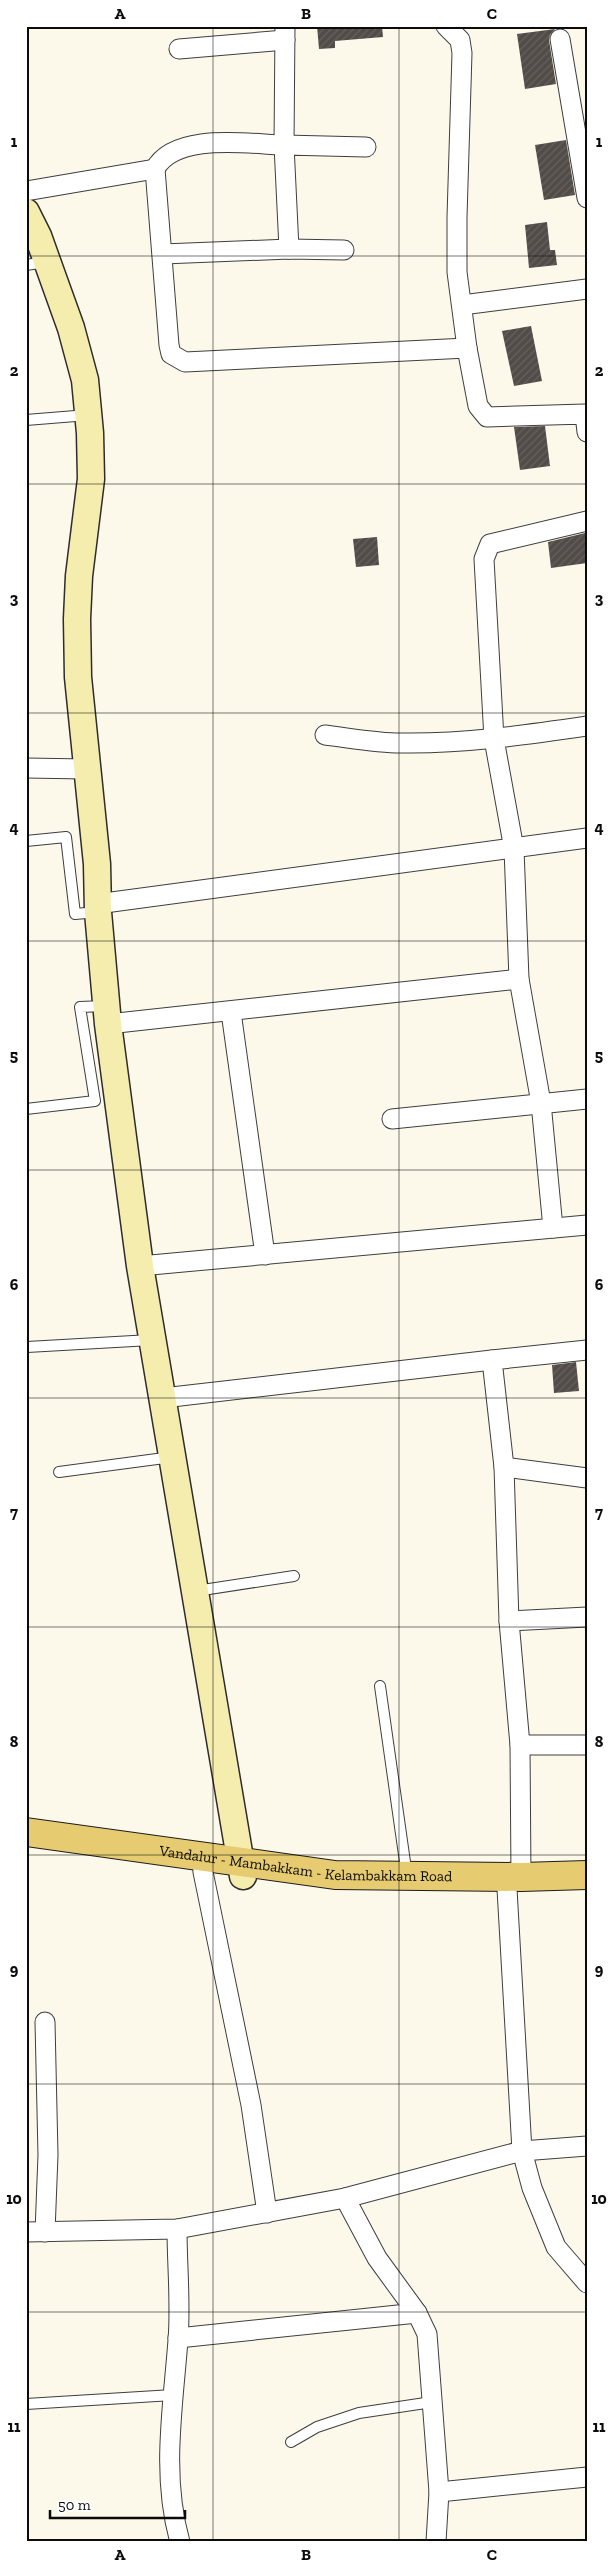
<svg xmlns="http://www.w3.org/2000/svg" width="613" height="2568" viewBox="0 0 613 2568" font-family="'Zilla Slab',serif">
  <defs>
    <pattern id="building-hatch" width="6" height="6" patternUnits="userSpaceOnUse" patternTransform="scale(1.25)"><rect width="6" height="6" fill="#524c49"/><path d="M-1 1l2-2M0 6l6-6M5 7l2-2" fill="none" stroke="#66615f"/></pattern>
  </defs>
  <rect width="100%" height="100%" fill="#fcf9eb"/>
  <g fill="url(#building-hatch)">
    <path d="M317,26H382L383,37L335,41V48L319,49Z"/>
    <path d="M555,29L550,35L549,40L556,84L525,89L517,34Z"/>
    <path d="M566,140L575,195L544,200L535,145Z"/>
    <path d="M547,222L550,250H555L557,265L529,268L525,225Z"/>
    <path d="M531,326L542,381L514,386L502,331Z"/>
    <path d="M545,426L550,466L520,470L514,427Z"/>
    <path d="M585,533L587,563L551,568L548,542Z"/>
    <path d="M377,537L379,565L356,567L353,539Z"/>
    <path d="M576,1362L579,1391L554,1393L552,1365Z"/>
  </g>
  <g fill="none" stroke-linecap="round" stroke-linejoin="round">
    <defs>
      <g id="lane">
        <path d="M26,265L46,262"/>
        <path d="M26,420L88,415"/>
        <path d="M26,841L66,837L75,914L98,912"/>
        <path d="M26,1109L95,1101L80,1007L105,1006"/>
        <path d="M27,1347L151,1340"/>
        <path d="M59,1472L172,1457"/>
        <path d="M196,1591L294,1576"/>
        <path d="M380,1686L407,1876"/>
        <path d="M26,2404L173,2395"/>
        <path d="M291,2442L317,2427L359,2413L432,2402"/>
      </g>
      <g id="street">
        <path d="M446,26L460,40L462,53L457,217V272L467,348"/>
        <path d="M560,39L587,198"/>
        <path d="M179,49L285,40"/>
        <path d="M155,169C175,132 248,144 284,145L285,26"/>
        <path d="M26,191L155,169L169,345L171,354L185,362L467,348L478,406L487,417L585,414L587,432"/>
        <path d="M289,249L284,145L366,147"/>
        <path d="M163,254L289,249L344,250"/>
        <path d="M462,305L587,289"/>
        <path d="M325,735C350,738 376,743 401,743C464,744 525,735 587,726"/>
        <path d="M26,768L86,769"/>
        <path d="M97,904L587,838"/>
        <path d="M231,1012L265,1255"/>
        <path d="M108,1024L519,979"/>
        <path d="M392,1119L587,1099"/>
        <path d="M553,1228L541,1103L519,979L514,849L494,739L484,559L490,544L587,521"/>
        <path d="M140,1266L587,1225"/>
        <path d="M163,1398L492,1360"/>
        <path d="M504,1467L587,1478"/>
        <path d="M509,1621L587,1617"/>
        <path d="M520,1745H587"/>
        <path d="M202,1856L203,1872L251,2105L267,2213"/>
        <path d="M521,1877L520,1745L509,1621L504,1467L492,1360L587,1350"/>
        <path d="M507,1889L522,2151L532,2188L556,2247L587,2283"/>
        <path d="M345,2198L377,2258L417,2313L427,2334L439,2492L436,2542"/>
        <path d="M177,2229C177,2266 181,2304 178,2340C173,2408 161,2475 180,2542"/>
        <path d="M26,2232L177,2229L345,2198L522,2151L587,2146"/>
        <path d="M45,2232L48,2155L45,2022"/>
        <path d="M178,2338L417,2313"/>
        <path d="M439,2492L587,2477"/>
      </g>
      <path id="secondary" d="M26,212L38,236L71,328L85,380L90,433L91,479L79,576L77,619L78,677L97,864L98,912L108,1024L140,1266L243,1876"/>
      <g id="primary">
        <path id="s1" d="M26,1832L335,1875L521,1877L587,1875"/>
      </g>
    </defs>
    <use href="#lane" stroke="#3e3e3e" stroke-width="12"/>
    <use href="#street" stroke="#3e3e3e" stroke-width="21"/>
    <use href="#secondary" stroke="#2d2d2d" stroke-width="29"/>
    <use href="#primary" stroke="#1c1c1c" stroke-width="30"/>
    <use href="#lane" stroke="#fff" stroke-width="10"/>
    <use href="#street" stroke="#fff" stroke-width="19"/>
    <use href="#secondary" stroke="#f5edae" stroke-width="26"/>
    <use href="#primary" stroke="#e7cb71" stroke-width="28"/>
  </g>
  <path fill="none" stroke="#0b0b0b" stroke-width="1" stroke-opacity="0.55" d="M213,26V2542M399,26V2542M26,256H587M26,484H587M26,713H587M26,941H587M26,1170H587M26,1398H587M26,1627H587M26,1855H587M26,2084H587M26,2312H587"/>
  <g text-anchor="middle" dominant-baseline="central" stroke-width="5" stroke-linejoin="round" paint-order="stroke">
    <g font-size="15" fill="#0b0b0b" stroke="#fff">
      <text stroke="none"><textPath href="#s1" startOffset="282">Vandalur - Mambakkam - Kelambakkam Road</textPath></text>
    </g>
  </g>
  <rect width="613" height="2568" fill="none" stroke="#ffffff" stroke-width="55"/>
  <path d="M50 2510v8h135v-8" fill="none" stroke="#0b0b0b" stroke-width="2.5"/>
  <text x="58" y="2510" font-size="15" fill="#0b0b0b" stroke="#ffffff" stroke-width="4" paint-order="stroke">50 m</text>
  <rect x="28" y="28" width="558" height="2512" fill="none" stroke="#0b0b0b" stroke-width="2"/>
  <g font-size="16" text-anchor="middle" font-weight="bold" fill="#0b0b0b">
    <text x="120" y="19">A</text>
    <text x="306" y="19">B</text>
    <text x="492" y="19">C</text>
    <text x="14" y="147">1</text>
    <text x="599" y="147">1</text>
    <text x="14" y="376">2</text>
    <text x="599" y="376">2</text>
    <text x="14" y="604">3</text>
    <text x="599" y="604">3</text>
    <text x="14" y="833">4</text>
    <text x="599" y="833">4</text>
    <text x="14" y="1061">5</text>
    <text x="599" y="1061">5</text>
    <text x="14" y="1290">6</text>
    <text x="599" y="1290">6</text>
    <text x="14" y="1518">7</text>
    <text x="599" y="1518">7</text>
    <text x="14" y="1747">8</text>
    <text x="599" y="1747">8</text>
    <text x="14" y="1975">9</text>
    <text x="599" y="1975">9</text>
    <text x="14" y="2204">10</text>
    <text x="599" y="2204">10</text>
    <text x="14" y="2432">11</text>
    <text x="599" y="2432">11</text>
    <text x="120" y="2560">A</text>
    <text x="306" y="2560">B</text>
    <text x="492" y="2560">C</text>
  </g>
</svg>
